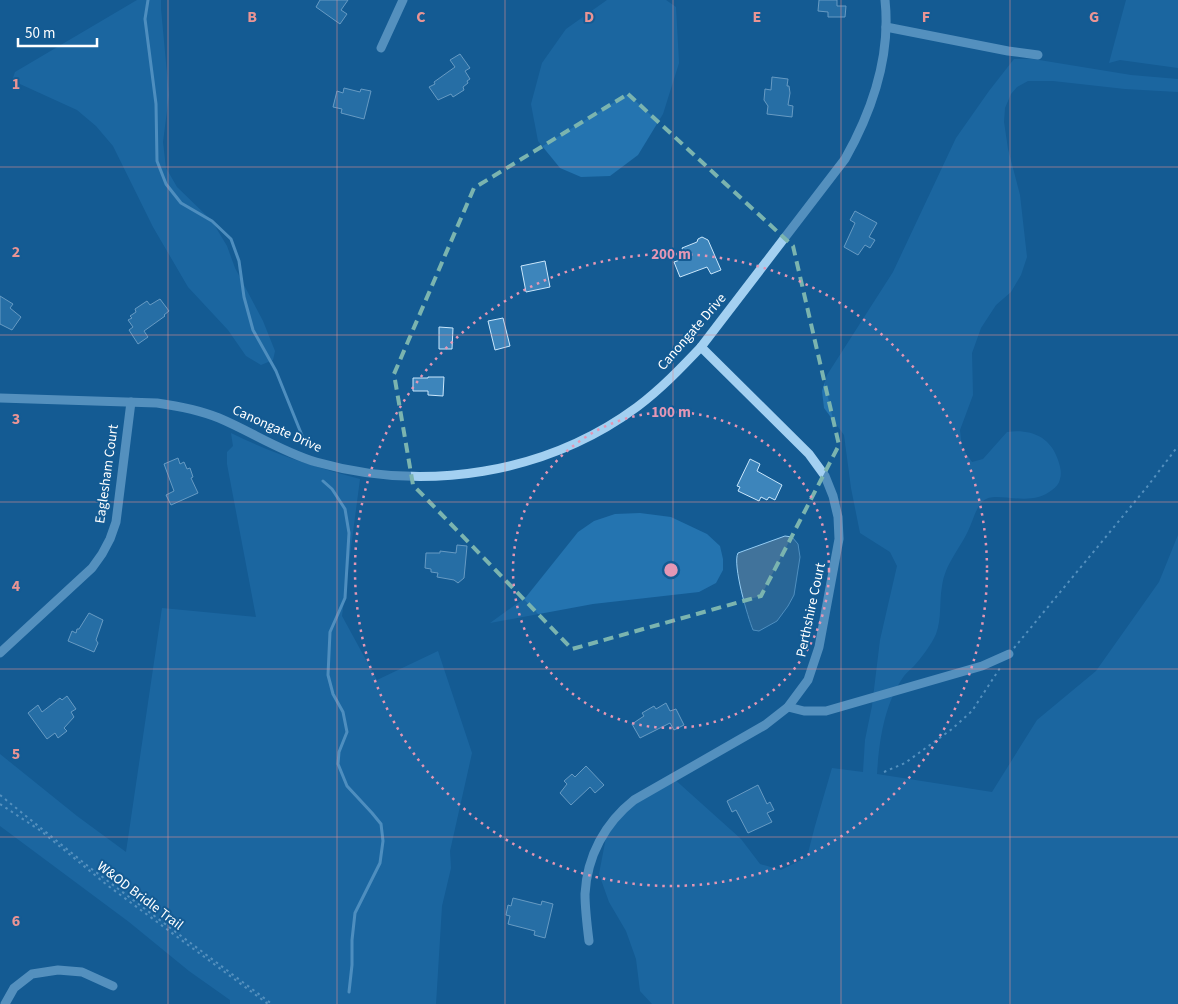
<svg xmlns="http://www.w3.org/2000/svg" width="1178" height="1004" viewBox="0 0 1178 1004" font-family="'Source Sans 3',sans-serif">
  <rect width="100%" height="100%" fill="#145b93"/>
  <g fill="#2474b0">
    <path d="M137,0H161V9L169,95L163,142L166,168L177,187L212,221L227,246L235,268L263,321L275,351L273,360L261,365L246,356L228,330L188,287L153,227L113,146L96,126L77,110L20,84L13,78L15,72Z"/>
    <path d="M607,0H666L676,7L679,63L663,114L638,155L610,176L581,177L560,168L538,141L531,104L542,63L566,29Z"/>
    <path d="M1126,0H1178V68L1120,60L1109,63Z"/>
    <path d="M1014,59H1033L1131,75L1178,79V92L1125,89L1053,81H1028L1017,87L1011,94L1005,108L1004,122L1008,149L1020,195L1027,257L1021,275L1011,292L996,305L981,328L972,353L973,395L960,430L962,448L972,462L983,459L1007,432C1030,429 1050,436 1058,460C1060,466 1062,472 1060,479C1059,484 1056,487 1052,490C1029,509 995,489 983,501C975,509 973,521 968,531C959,550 945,564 942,586C939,602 942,618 936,634C931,645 922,657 914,666C911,669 907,672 904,676C884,704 879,742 877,774L992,792L1037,720L1096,671L1159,582L1178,535V1004H652L640,991L636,959L626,931L609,902L599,874L608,827L634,800L672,777L741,839L760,864L781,870L807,857L815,826L832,768L863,772L865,740L872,706L880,640L897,566L890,552L860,533L851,488L844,435L824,408L822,391L827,375L893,272L956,138L989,91Z"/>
    <path d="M231,433C273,454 315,467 360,479L342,616L377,680L438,651L472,753L450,851L451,868L442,906L436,1004H230V1000L189,971L129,922L0,826V754L77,816L126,852L162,608L256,617L227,464V452L233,446Z"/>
    <path d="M640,513L671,517L707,534L720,546L723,559V570L716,583L699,592L593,604L490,623L526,597L578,532L594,521L615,514Z"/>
  </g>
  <path fill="#41739b" stroke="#95cdf4" d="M785,536L792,537L798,544L800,557L794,595L788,606L777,621L759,631L753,630C748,618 732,564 738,553Z"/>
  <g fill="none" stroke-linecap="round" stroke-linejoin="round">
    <g stroke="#95cdf4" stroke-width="3">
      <path d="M148,0L145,19L156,104L157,161L166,184L181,203L212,221L231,239L239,261L244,297L253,330L276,371L303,438"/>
      <path d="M323,481L332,489L345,509L349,533L345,598L330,632L328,675L333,694L343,712L347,732L339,752L338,764L347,786L372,813L381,824L383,841L380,863L355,913L352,940V965L349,992"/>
    </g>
  </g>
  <g fill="#3d85bb" stroke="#cae7fc">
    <path d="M320,0H348L341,10L347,14L340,24L316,7Z"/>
    <path d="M819,0H837V6H846L845,17H828V12L818,11Z"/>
    <path d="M460,54L470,68L465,71L470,79L467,81L468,83L463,87L464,90L453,97L451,94L438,100L429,87L435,84L434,82L455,67L450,60Z"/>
    <path d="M772,77L788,79L787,86H789L790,93L788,105L793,106L792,117L767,114L768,106L764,100L765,89L771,90Z"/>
    <path d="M344,88L360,92L361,89L371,91L364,119L341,113L342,109L333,107L337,91L343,93Z"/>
    <path d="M855,211L877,223L869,237L875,240L870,248L865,245L858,255L844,247L855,223L850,220Z"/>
    <path d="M702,237L708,240L721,270L711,274L707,267L680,277L674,262L680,260L678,256L684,253L682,248L697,242L698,239Z"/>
    <path d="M545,261L550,287L526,292L521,266Z"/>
    <path d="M0,296L13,304L10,308L21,317L12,330L0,324Z"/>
    <path d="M160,299L169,311L164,315L165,316L144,331L148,337L138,344L129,330L133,327L128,320L132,318L130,316L136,312L135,309L147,301L150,305Z"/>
    <path d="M503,318L510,346L495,350L488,321Z"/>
    <path d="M439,327L453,328L452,349H439Z"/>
    <path d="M428,377H444L443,396L428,395V391H413V378H428Z"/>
    <path d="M178,458L180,464L184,462L187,469L190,468L193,477L191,478L198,493L171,505L166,495L174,491L164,464Z"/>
    <path d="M750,459L760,464L757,471L782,485L775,500L769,497L767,500L761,497L759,501L738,491L740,487L737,486Z"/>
    <path d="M457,545L467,546L464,578L458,583L454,580L437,577L438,573L431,572V569L425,568L426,553H440V551L456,553Z"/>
    <path d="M89,613L103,620L96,640L98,643L94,652L68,641L72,631L76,633L77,629H79Z"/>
    <path d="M67,696L76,709L71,712L74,717L64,728L67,731L58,738L55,733L47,739L28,713L38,705L42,712L60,698L62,700Z"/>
    <path d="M666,703L670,711L676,709L684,725L674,730L670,723L640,738L632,724L644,716L642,713L654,706L656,709Z"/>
    <path d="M586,766L604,785L595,793L590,787L571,805L560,793L567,784L564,781L572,774L575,777Z"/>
    <path d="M758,785L767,804L770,802L774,810L767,813L772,822L748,833L736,810L732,812L727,801Z"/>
    <path d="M513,898L541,905L542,901L553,904L545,938L534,935L535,931L508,924L510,916L506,915L508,905L511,906Z"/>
  </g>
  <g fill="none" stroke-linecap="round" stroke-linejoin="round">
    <g stroke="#a3d0f1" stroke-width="2" stroke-dasharray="2.5 4" stroke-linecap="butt">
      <path d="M1014,648L1147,487L1178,446"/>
      <path d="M884,772L905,763L952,729L972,711L1000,668"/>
      <path d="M0,795L89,867L272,1004"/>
      <path d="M0,804L41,831L107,885L268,1004"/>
    </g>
    <g stroke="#a3d0f1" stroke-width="9">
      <path d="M886,27L1008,51L1038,55"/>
      <path d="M381,48L403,0"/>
      <path d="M0,398L157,403C178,406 199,410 219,418C252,432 282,452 316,462C425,493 546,474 637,407C661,389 681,368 701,347L845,159C872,111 891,56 885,0"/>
      <path d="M0,653L92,568L102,554L110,539L116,522L131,402"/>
      <path d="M788,707L804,711H826L982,666L1009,654"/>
      <path d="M589,941C587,925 585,909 585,894C587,856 605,823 634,800L765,725L788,707L808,680L819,647L839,539L838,517L833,496L825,476L809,454L701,347"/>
      <path d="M5,1004L14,988L32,974L58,970L82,972L113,986"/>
    </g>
  </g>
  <path d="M0 0H1178V1004H0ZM628,94L793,246L839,445L761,596L572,649L413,485L394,374L474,188Z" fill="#145b93" fill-opacity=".55" fill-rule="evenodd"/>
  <path fill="none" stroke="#7bb4af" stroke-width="4" stroke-dasharray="10 6" stroke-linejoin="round" d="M628,94L793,246L839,445L761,596L572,649L413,485L394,374L474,188Z"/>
  <path fill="none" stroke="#ea9494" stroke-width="1" stroke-opacity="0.55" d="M168,0V1004M337,0V1004M505,0V1004M673,0V1004M841,0V1004M1010,0V1004M0,167H1178M0,335H1178M0,502H1178M0,669H1178M0,837H1178"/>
  <g fill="none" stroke="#e497b5" stroke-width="2.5" stroke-dasharray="2.5 5">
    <circle cx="671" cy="570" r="158"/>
    <circle cx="671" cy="570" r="316"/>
  </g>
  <g text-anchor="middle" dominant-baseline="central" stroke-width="4" stroke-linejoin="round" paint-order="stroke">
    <g font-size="14" fill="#fff" stroke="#145b93">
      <text transform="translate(692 332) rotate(-49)">Canongate Drive</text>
      <text transform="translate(277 429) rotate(24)">Canongate Drive</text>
      <text transform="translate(107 474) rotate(-82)">Eaglesham Court</text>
      <text transform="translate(811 610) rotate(-78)">Perthshire Court</text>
      <text transform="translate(140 896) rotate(37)">W&amp;OD Bridle Trail</text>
    </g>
  </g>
  <g font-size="16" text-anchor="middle" font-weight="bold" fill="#ea9494" stroke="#145b93" stroke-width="4" stroke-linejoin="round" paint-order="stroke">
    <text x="252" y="22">B</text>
    <text x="421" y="22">C</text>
    <text x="589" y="22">D</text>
    <text x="757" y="22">E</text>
    <text x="926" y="22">F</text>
    <text x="1094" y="22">G</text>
    <text x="16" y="89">1</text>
    <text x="16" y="257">2</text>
    <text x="16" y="424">3</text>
    <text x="16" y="591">4</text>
    <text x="16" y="759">5</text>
    <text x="16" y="926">6</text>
  </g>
  <circle cx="671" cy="570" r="8" fill="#e497b5" stroke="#145b93" stroke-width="2.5"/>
  <g font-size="15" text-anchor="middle" font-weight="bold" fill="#e497b5" stroke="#145b93" stroke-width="4" stroke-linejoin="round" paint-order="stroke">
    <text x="671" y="259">200 m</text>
    <text x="671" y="417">100 m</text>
  </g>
  <path d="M18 38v8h79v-8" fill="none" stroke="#ffffff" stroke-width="2.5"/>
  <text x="25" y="38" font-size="15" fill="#ffffff" stroke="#145b93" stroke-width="4" paint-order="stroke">50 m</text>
</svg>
